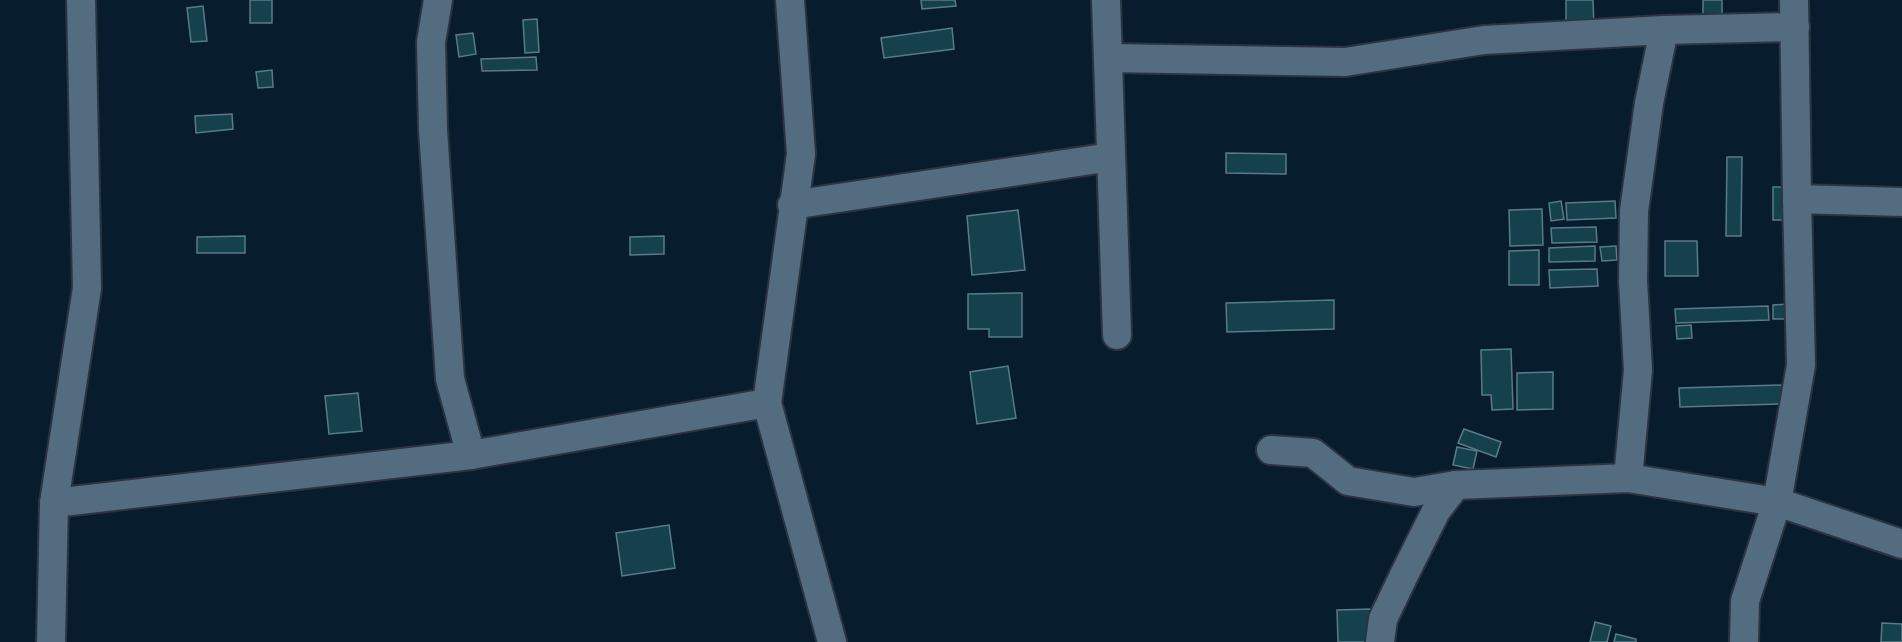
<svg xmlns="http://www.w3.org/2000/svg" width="1902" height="642" viewBox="0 0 1902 642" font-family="Manrope,sans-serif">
  <rect width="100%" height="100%" fill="#071d2d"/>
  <g fill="#14414c" stroke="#597b85" stroke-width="1.5">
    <rect x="250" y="0" width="22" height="23"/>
    <path d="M921,0H955L956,6L922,9Z"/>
    <path d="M1566,0H1593L1594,27H1566Z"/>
    <path d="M1703,0H1722V22L1703,21Z"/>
    <path d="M203,6L207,41L191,42L187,8Z"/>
    <path d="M537,19L539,52L525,53L523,20Z"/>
    <path d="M952,28L954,49L884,58L881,38Z"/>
    <path d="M473,33L476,54L459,57L456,35Z"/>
    <path d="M536,57L537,70L482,71L481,59Z"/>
    <path d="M272,70L273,87L258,88L256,72Z"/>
    <path d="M232,114L233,129L196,133L195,116Z"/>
    <path d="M1226,153L1286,154V174L1226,173Z"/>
    <path d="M1727,157H1742L1741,236H1726Z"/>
    <path d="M1773,187H1787L1786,220H1773Z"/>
    <path d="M1561,201L1564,219L1551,221L1549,203Z"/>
    <path d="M1615,201L1616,218L1567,220L1566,203Z"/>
    <path d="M1542,209L1543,245L1510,246L1509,210Z"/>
    <path d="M1018,210L1025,270L972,275L967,216Z"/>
    <path d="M1596,227L1597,242L1552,243L1551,228Z"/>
    <path d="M245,236V253H197V237Z"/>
    <path d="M664,236V254L630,255V237Z"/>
    <path d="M1665,241H1697L1698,276H1665Z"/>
    <path d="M1595,246V261L1549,262V248Z"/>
    <path d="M1616,246L1617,260L1602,261L1600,247Z"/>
    <path d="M1539,250V285H1509V251Z"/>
    <path d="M1597,269L1598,286L1550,288L1549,270Z"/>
    <path d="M1022,293V337H989V329H968V294Z"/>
    <path d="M1334,300V329L1227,332L1226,303Z"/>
    <path d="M1787,304V319H1773V305Z"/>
    <path d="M1768,306L1769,320L1676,323L1675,309Z"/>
    <path d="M1691,325L1692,338L1677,339L1676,326Z"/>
    <path d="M1511,349L1513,409L1492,410L1491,395H1482L1481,350Z"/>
    <path d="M1008,366L1016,418L977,424L970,372Z"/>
    <path d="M1553,372V409L1517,410V373Z"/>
    <path d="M1783,385L1784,404L1680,407L1679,388Z"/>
    <path d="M358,393L362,431L329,434L325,396Z"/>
    <path d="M1464,429L1501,442L1496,457L1458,443Z"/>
    <path d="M1457,447L1477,451L1473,469L1453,465Z"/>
    <path d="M669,525L675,568L622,576L616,533Z"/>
    <path d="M1371,609L1372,642H1338L1337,610Z"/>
    <path d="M1595,622L1611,626L1607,642H1590Z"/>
    <path d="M1882,623L1902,624V642H1881Z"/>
    <path d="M1616,634L1636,639V642H1614Z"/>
  </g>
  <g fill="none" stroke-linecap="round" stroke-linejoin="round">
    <defs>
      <g id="minor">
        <path d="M438,0L431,42L433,130L450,379L471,455"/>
        <path d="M790,0L801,154L767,403L832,642"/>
        <path d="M1106,0L1117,335"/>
        <path d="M1794,0L1797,199L1902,202"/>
        <path d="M1109,58L1345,62L1484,40L1664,30L1795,27"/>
        <path d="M792,205L1111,157"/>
        <path d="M1271,450L1313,453L1348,481L1414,492L1456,485L1628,478L1777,502L1902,544"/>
        <path d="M1628,478L1638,370L1633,281L1634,211L1649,103L1664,30"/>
        <path d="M54,503L471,455L767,403"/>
        <path d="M51,642L54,503L87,288L81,0"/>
        <path d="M1380,642L1383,619L1405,573L1436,511L1456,485"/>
        <path d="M1744,642L1745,601L1777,502L1801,365L1797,199"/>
      </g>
    </defs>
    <use href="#minor" stroke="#2c3442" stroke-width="32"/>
    <use href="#minor" stroke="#546c7f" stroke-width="28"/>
  </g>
</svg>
